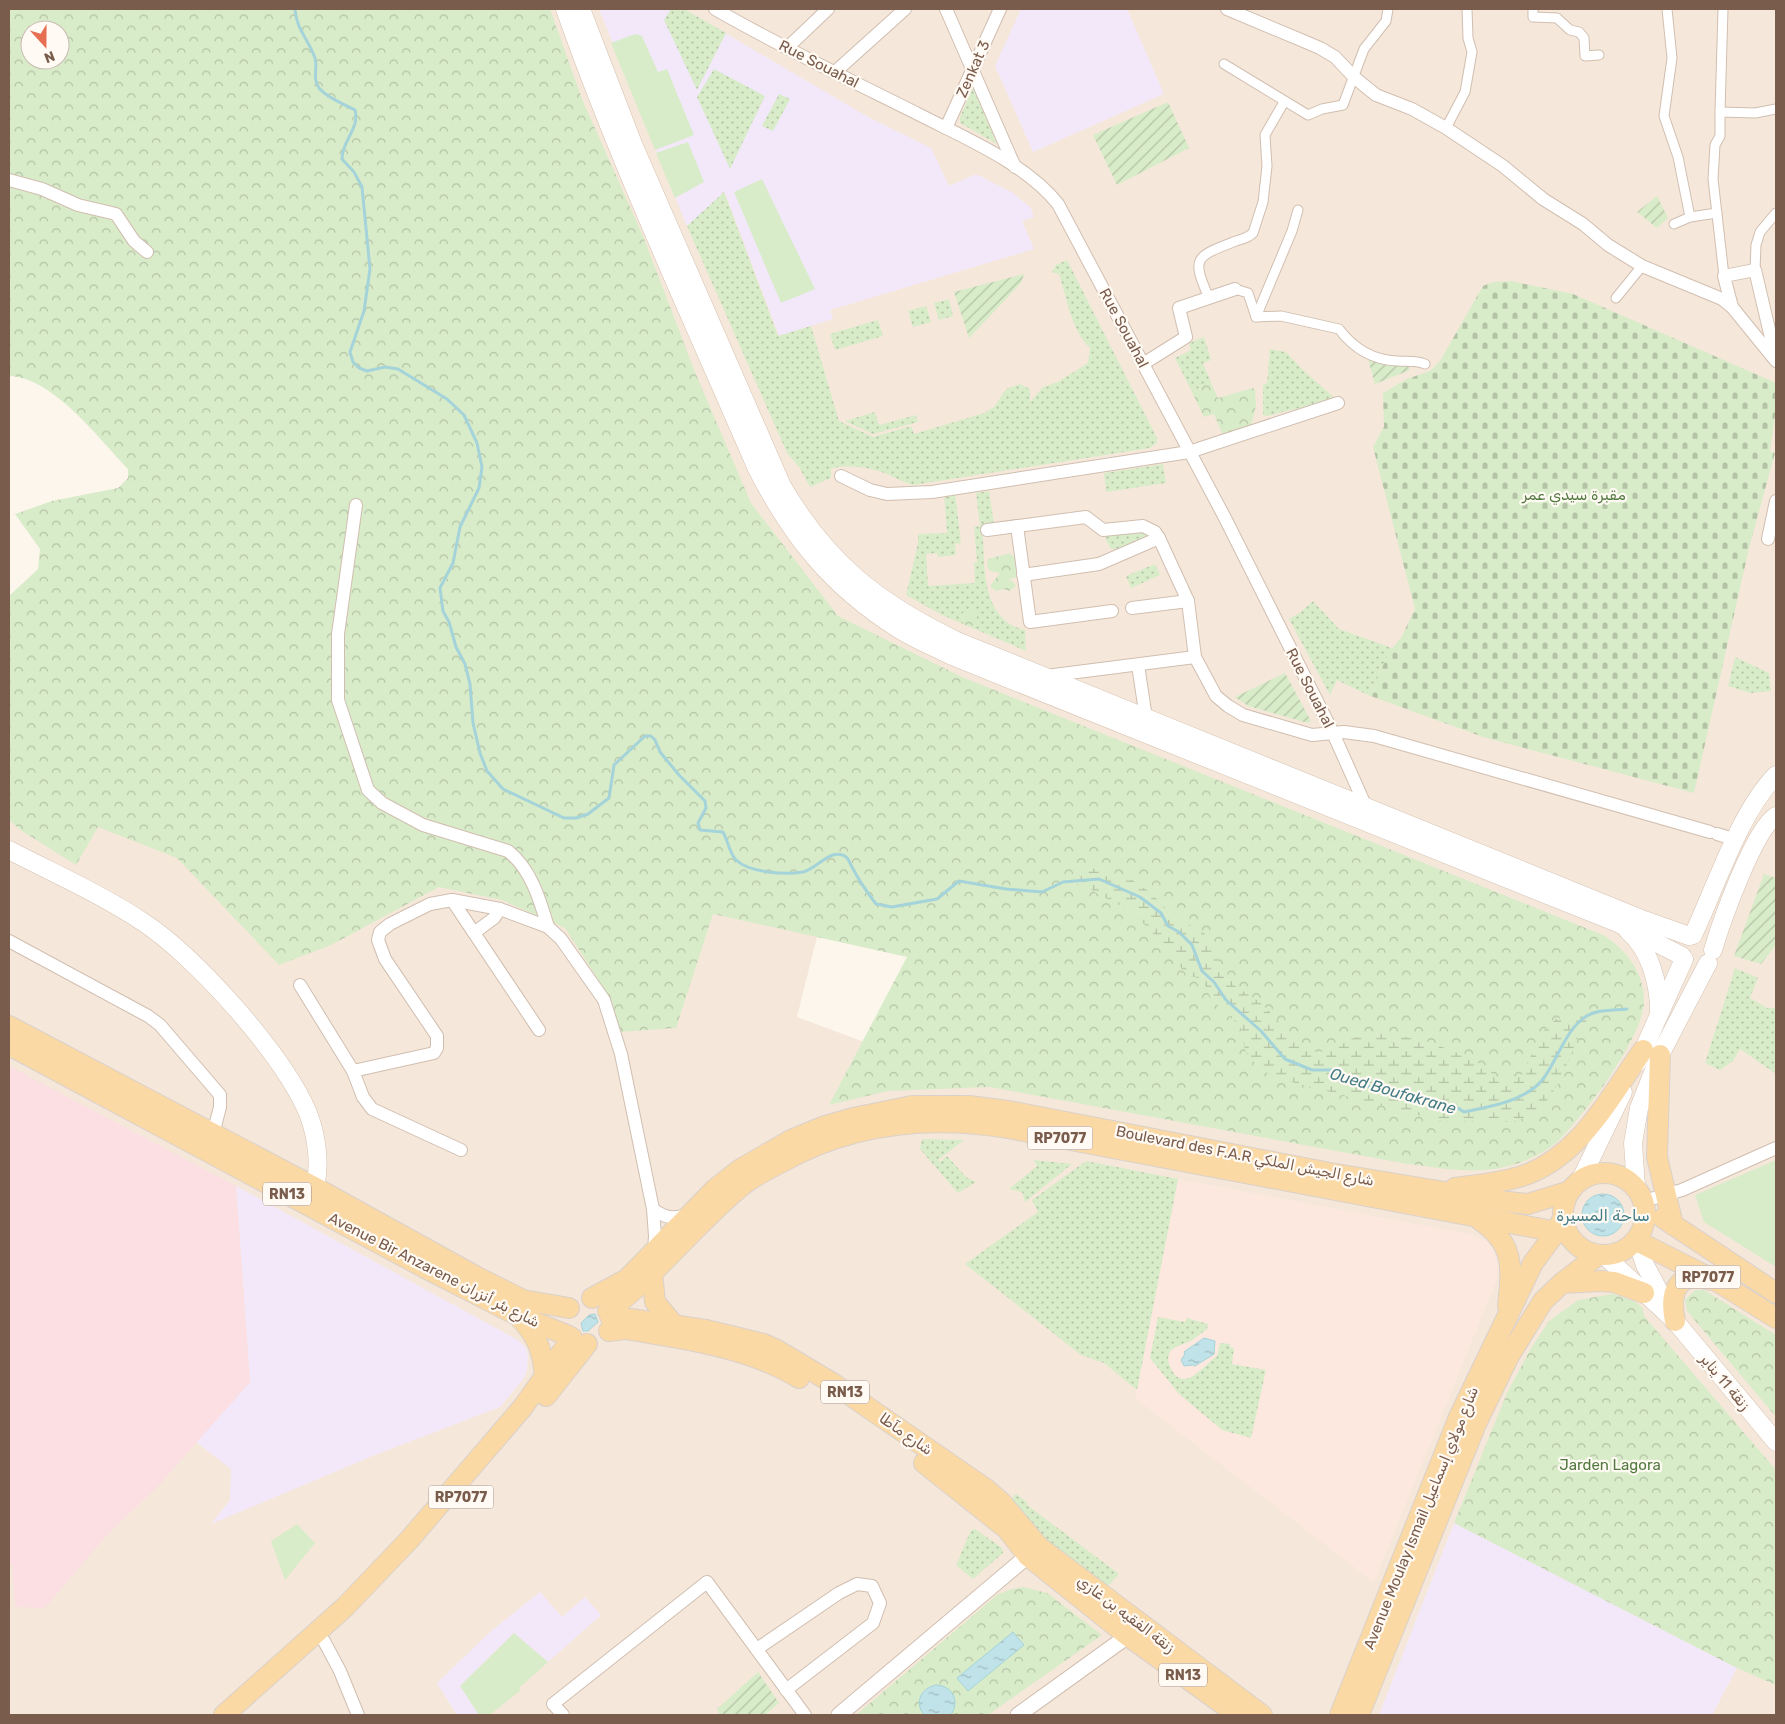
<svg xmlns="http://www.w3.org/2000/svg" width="1785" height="1724" viewBox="0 0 1785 1724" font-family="Rubik,Vazirmatn,sans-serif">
  <defs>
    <pattern id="grass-dots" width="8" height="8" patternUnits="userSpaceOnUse" patternTransform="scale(1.25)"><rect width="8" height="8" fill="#d8ecc9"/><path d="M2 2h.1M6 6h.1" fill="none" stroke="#b4c2a5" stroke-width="1.8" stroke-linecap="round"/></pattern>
    <pattern id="forest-crowns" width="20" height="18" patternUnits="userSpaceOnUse" patternTransform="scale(1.25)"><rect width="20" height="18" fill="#d8ecc9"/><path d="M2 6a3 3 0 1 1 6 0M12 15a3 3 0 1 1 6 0" fill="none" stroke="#b4c2a5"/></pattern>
    <pattern id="wetland-marsh" width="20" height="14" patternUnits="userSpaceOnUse" patternTransform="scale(1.25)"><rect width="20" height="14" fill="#d8ecc9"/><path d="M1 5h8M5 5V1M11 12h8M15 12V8" fill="none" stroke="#b4c2a5"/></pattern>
    <pattern id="cemetery-stones" width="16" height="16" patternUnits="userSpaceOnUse" patternTransform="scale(1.25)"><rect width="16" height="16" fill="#d8ecc9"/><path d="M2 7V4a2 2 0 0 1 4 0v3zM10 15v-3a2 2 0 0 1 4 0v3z" fill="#b4c2a5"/></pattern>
    <pattern id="garden-furrows" width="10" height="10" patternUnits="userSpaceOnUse" patternTransform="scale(1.25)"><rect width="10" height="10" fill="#d8ecc9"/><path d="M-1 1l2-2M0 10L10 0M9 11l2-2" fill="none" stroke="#b4c2a5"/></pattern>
    <pattern id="water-ripples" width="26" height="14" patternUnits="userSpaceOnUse" patternTransform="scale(1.25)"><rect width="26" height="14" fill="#bfe3e8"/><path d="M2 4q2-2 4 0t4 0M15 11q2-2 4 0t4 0" fill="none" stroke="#a0bbbe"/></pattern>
  </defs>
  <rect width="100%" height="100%" fill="#fdf6ec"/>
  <path fill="#f5e8da" d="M539,9H1776V1715H9V798L90,817L447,875L709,902L821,921L797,1017L878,1047L990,1080L861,636L792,577L743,504Z"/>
  <path fill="#fde8e0" d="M1178,1179L1468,1234L1486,1241L1493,1250L1497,1263V1279L1374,1582L1135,1398Z"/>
  <g fill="#f3e8fa">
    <path d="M599,9H684L870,118L931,148L949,186L976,174L1013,193L1031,208L1034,217L1022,221L1034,249L830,310L833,319L779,336L725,193L687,226Z"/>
    <path d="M1021,9H1127L1164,94L1033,152L995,66Z"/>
    <path d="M236,1186L518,1340L526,1348L528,1356L527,1370L524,1378L500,1407L375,1455L211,1524L230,1500L231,1469L196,1442L250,1382Z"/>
    <path d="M1454,1523L1737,1668L1712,1715H1379Z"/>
    <path d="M540,1592L562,1617L585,1597L601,1615L548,1662L514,1633L460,1686L479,1715H457L437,1683L490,1632Z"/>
  </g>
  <path fill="#fbdfe3" d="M9,1066L236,1186L250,1382L160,1484L106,1536L45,1608L15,1607L12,1564H9Z"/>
  <g fill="url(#grass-dots)">
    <path d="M671,9H684L726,33L697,90L664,20Z"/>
    <path d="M714,69L765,96L730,169L697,97Z"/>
    <path d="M973,88L997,144L960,123V117Z"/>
    <path d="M779,94L790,99L773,131L762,126Z"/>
    <path d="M724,192L778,336L811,326L839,421L873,437L911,426L914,434L984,413L994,407L1006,389L1020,384L1030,389V402L1043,387L1058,382L1088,363L1090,348C1071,330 1067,299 1059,274L1052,272L1056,265L1067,260L1157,438V443L1150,448L913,485C903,482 896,478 887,474C872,468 846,463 831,469V478L810,487L799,467L787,453L687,226Z"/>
    <path d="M949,299L953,316L939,320L934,303Z"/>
    <path d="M926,306L931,322L913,327L908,311Z"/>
    <path d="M878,320L883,336L835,350L830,334Z"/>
    <path d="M1204,337L1211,360L1203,363L1212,385L1207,383L1192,392L1175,358L1191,350L1189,343Z"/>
    <path d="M1270,349L1286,352L1303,370L1336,399L1267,416L1263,415V385L1267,383Z"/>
    <path d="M875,412L879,425L916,415L918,422L873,434L845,421Z"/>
    <path d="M1163,464L1166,483L1106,492L1104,473Z"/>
    <path d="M989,491L994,524L982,526C986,561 978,619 1025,630L1026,651L942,615L906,595L918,543V534L947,533L944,495L955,493L961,543L955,544L956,555L938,557L937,553L926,554L928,586L975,583L974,563L977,562L974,527L980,526L976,493Z"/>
    <path d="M1143,531L1151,536L1115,550L1110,548L1104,535Z"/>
    <path d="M1155,564L1160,575L1131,588L1126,576Z"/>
    <path d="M1313,601L1339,629L1392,648L1368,695L1337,680L1330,695L1289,619L1301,612Z"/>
    <path d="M1735,657L1769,673L1771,691L1750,693L1728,686Z"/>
    <path d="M1735,968L1758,978L1750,998L1767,1008H1776V1074L1740,1049L1733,1061L1720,1070L1705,1063Z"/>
    <path d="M922,1139L964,1140L938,1160L940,1162L947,1156L966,1177L976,1182L958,1193L920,1149Z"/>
    <path d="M1034,1160L1072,1164L1025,1202L1022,1192L1009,1189L1037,1166Z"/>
    <path d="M1086,1161L1178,1179L1137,1390L1104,1363L1081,1355L965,1264L1038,1212L1032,1200Z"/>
    <path d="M1158,1317L1185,1322L1187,1318L1208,1324L1207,1329C1202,1333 1196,1337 1191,1341C1180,1346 1165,1347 1169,1364C1182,1398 1203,1365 1217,1356L1220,1343L1230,1344V1347L1234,1348L1232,1364L1266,1370L1251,1438L1222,1430L1179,1394L1150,1358Z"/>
    <path d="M1016,1494L1027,1502V1505L1119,1574L1106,1588L1050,1545L1010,1500Z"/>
    <path d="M975,1529L1002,1548L1003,1553L973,1579L956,1565L971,1530Z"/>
  </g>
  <g fill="url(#forest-crowns)" fill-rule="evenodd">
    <path d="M9,9H550L582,99L643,236L695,372L751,503L838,616L962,677L1603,935C1627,950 1645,974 1644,1003C1642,1039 1584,1116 1558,1141C1551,1148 1539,1154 1529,1159C1485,1178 1448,1169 1402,1163L990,1087L888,1091L829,1105L907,957L713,914L676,1028L619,1032L606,992L565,928L502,900L439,887L331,945L279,965L177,858L98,827L76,865L22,831L9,820V596L38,569L40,549L15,514L52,501L118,488L128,478V469C99,439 53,377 9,376ZM30,30H60V60H30Z"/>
    <path d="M1207,383L1212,385L1218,398L1253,388L1255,390L1256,406L1252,422L1248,428L1223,436L1214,414L1204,417L1192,392Z"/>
    <path d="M1010,553L1015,558L1018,575L1017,577L1007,580H1011L1016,586L1009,591L1004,589L996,591L990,586L1000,573L990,571L987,566L988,559Z"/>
    <circle cx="969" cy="618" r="8"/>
    <path d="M1695,1290H1704L1776,1335V1417L1687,1311L1685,1300Z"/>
    <path d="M1613,1294L1634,1301L1643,1308L1644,1316L1776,1470V1685L1737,1668L1454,1523L1507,1393L1531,1348L1549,1321L1578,1300Z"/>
    <path d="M1023,1587L1047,1593L1102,1635L988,1715H856L997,1595L1011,1589Z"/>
  </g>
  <path fill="url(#wetland-marsh)" d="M1081,868L1096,869L1125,876L1150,892L1172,915L1204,933L1214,944L1217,958L1235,986L1260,1002L1302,1046L1313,1052L1332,1051L1350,1039L1364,1035L1386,1033L1430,1042L1465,1056L1487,1068L1496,1079L1508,1081L1523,1074L1541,1033L1556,1019L1598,1012C1592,1019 1585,1026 1581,1033C1563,1066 1557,1111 1514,1121C1503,1123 1490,1122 1479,1121C1463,1120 1454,1123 1437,1120L1273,1077L1257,1066L1245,1050L1241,1027L1211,999L1207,988L1199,978L1189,976L1183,971L1170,949L1148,929L1135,913L1096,893L1087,886L1063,882Z"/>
  <path fill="url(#cemetery-stones)" d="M1511,281L1573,294L1776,383V409L1770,451L1775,453L1749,548L1694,793L1483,737L1368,695L1392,648L1401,638L1415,609L1373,447L1384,427L1383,393L1407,379L1430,371L1440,361L1483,286L1493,282Z"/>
  <g fill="url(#garden-furrows)">
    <path d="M1168,102L1189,148L1117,185L1093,135Z"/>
    <path d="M1657,196L1668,218L1657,228L1637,212Z"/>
    <path d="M1024,274L1021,283L969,338L954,292Z"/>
    <path d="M1368,359L1389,365H1408L1410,370L1375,384Z"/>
    <path d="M1285,673L1311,721L1308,723L1248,706L1235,697Z"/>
    <path d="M1764,874L1776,878V945L1761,964L1734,956Z"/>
    <path d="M758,1672L779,1703L765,1715H720L717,1709Z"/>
  </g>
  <g fill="#d8ecc9">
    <path d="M635,34L642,36L658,72L667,69L694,135L655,150L611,43Z"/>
    <path d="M688,142L704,182L675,198L656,153Z"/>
    <path d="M762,179L815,289L781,303L734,192Z"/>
    <path d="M1776,1160V1267L1704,1222L1695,1195Z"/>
    <path d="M297,1524L315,1543L285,1580L271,1541Z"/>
    <path d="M514,1633L548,1662L519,1688L521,1690L490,1715H479L460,1686Z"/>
  </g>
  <g fill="url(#water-ripples)" stroke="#a5d3da">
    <circle cx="1603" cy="1215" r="21"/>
    <path d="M595,1314L598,1322L588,1331H583L581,1323L589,1315Z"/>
    <path d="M1204,1338L1215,1341L1214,1354L1195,1366L1193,1365L1184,1366L1181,1360L1185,1354L1184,1352Z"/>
    <path d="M1013,1632L1024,1645L968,1691L957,1678Z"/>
    <path d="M936,1685C953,1686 960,1701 951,1715H924C914,1702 921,1688 936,1685Z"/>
  </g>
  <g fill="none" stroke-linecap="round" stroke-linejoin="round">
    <path stroke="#a5d3da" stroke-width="3" d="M295,9C296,29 309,40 315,58C318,68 312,78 319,88C327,98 344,104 355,110C360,129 342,140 342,159L354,172L362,187L370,269L364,311L350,352L353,362L359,368L367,371L385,367L398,369L447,399L464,415L477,443L482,467L479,488L460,527L453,563L440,588L443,611L449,622L456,647L465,664L470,684L473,723L480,753L487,771L503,789L564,818H576L588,814L609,798L614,765L645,736H651L655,740L660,752L679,775L705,801L706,808L698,823L700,830L723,832C728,841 729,852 736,860C750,873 786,875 803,872C817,869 830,848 845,856C848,858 849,861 851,865C858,879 866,891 876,904L892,907L937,899L959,881L1006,889L1042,892L1063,882L1099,879L1140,897L1161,913L1168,926L1179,932L1192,945L1202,971L1214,982L1226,1000L1261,1031L1285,1059L1312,1070H1333L1346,1079H1359L1368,1086L1436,1105H1453L1464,1112C1489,1107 1526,1101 1543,1079C1559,1059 1568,1018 1597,1012C1606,1010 1618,1010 1627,1009"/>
    <defs>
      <g id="pedestrian">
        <path d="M1533,9V17L1557,18L1570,30L1579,32L1584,38L1585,56L1599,55"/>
        <path d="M1667,9L1672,58L1664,116L1678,157L1690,217"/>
        <path d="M1224,64L1308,115L1322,109L1343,105L1364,49L1386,21L1388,9"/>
        <path d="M1720,112L1723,9"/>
        <path d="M1446,128L1465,92L1472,52L1468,38L1467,9"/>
        <path d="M1674,224L1690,217L1717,213"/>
        <path d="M1755,270L1756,245L1760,232L1776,213"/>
        <path d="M1724,276L1713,179L1715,145L1720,136V112L1755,113L1776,109"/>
        <path d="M1235,289L1248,293L1256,317L1281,316L1339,329C1354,349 1372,360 1397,361C1407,362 1415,360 1425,364"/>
        <path d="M1209,298C1191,257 1195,257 1236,241C1242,239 1248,238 1253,233L1263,202L1267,166L1265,135L1284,102"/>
        <path d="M1616,298L1642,266"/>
        <path d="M1256,317L1292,231L1298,210"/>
      </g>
      <g id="minor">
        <path d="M715,9C781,47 850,80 918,114C965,138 1025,163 1058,204L1225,518L1333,733L1366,807"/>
        <path d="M946,9L1015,167"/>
        <path d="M1227,9L1320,48L1335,57L1355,78L1376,95L1412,109L1446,128L1503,166L1543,199L1583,224L1608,245L1642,266L1722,299L1732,307L1776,361"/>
        <path d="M787,48L828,9"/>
        <path d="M835,72L905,9"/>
        <path d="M946,128L1000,9"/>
        <path d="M9,180L42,189L78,205L116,214L134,241L147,252"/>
        <path d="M1732,307L1724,276L1755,270L1776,359"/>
        <path d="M1143,364L1186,337L1179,308L1235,289"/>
        <path d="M841,476L870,490L887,494L932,492L1189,452L1338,403"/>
        <path d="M356,505L338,634V700L368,790L382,803L423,825L508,851C531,869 540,900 548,927"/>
        <path d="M1017,526L1030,622L1112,611"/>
        <path d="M987,530L1086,517L1103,530L1143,526L1155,532L1159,538L1188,601L1195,657L1216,696L1228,706L1243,715L1312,735L1344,732L1374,736L1710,832"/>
        <path d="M1768,539L1776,501"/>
        <path d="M1023,575L1099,564L1159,538"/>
        <path d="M1132,608L1188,601"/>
        <path d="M1138,665L1146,718"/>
        <path d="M1046,676L1195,657"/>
        <path d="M1717,834L1737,840"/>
        <path d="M452,900L539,1030"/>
        <path d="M474,933L494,918L500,909"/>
        <path d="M9,941L148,1016L160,1025L220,1095V1107L213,1134"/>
        <path d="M300,985L353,1071L434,1053L437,1048V1036L385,959L378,940L380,932L390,924L430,904L452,900L500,909L548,927L561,939L604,1000L621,1054L653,1209L655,1236L654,1252"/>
        <path d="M353,1071L363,1097L372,1109L461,1150"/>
        <path d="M1644,1201L1682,1190L1776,1148"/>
        <path d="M653,1209C665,1218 672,1219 687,1215"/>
        <path d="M324,1641L340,1671L358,1715"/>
        <path d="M757,1649L839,1593L857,1584L872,1586L880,1603L873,1623L786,1690"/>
        <path d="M563,1715L553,1704L707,1582L805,1715"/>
      </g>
      <g id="tertiary">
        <path d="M839,1715L1036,1549"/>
        <path d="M1018,1715L1136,1630"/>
      </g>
      <g id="secondary">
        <path d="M565,9C620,165 691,316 757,469C792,537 831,586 897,628C914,639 934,647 952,656L1620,924L1682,956"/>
        <path d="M581,9L633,144L782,486C827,563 878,603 957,641L1644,920L1689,936"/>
        <path d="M9,850C53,873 101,894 143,922C196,957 283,1054 308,1113C318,1139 322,1173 311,1199"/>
        <path d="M1628,931C1650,949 1659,984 1659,1011"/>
        <path d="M1693,935C1716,887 1739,813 1776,775"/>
        <path d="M1713,950C1721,923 1754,829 1776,816"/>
        <path d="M1638,1062L1684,959"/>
        <path d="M1580,1181L1623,1092"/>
        <path d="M1636,1187L1633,1143L1639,1108L1660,1055L1708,963"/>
        <path d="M1637,1241L1645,1265L1670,1312"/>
        <path d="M1605,1256L1675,1321L1776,1442"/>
      </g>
      <g id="primary">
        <path d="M9,1026L316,1188L477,1277L523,1300L569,1308"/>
        <path d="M9,1045L429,1270L517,1315L569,1336"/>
        <path d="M1660,1055L1657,1157L1673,1225"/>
        <circle cx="1604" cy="1214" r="41"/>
        <path d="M1455,1188C1476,1185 1498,1183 1519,1177C1579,1159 1609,1098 1643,1050"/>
        <path d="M1663,1218L1776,1293"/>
        <path d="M1480,1220C1515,1244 1512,1267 1508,1306"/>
        <path d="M1637,1241L1720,1283L1776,1318"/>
        <path d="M652,1273L655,1302L674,1325"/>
        <path d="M1562,1283L1601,1281L1614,1282L1644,1293"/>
        <path d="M592,1298L627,1279L715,1189L739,1170L791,1140L825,1126L853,1118L912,1106H969L1008,1111L1330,1173L1499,1201L1528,1204L1570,1191"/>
        <path d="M608,1311C658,1274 696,1223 744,1184C755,1176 768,1169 780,1163C851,1123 928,1115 1008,1128L1568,1234"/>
        <path d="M610,1316L706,1330L764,1344L777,1350L834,1384L986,1489L1001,1502L1039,1547L1262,1715"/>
        <path d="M520,1318C538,1337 543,1352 545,1378"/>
        <path d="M1675,1321C1669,1292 1677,1270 1711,1280"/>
        <path d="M609,1331L625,1329C684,1339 748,1347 799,1378"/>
        <path d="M546,1396L587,1344"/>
        <path d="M924,1463L1007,1529L1028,1556L1128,1636L1238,1715"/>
        <path d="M224,1715L345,1607L409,1540L523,1407L572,1338"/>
        <path d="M1340,1715L1459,1417L1533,1263L1556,1232L1563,1218"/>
        <path d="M1359,1715L1476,1424L1509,1356L1543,1301L1562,1283L1598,1255"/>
      </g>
    </defs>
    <use href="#pedestrian" stroke="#d1beb0" stroke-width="11"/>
    <use href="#minor" stroke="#d1beb0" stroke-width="14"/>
    <use href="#tertiary" stroke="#d1beb0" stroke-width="17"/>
    <use href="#secondary" stroke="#d6c0b0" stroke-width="19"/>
    <use href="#primary" stroke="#dad1cd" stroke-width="22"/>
    <use href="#pedestrian" stroke="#fff" stroke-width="9"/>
    <use href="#minor" stroke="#fff" stroke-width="12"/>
    <use href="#tertiary" stroke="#fff" stroke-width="15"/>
    <use href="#secondary" stroke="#fff" stroke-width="18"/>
    <use href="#primary" stroke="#fbd9a5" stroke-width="20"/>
  </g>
  <g text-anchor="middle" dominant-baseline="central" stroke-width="4.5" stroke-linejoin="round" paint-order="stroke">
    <g fill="#fffaf3" stroke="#a28b7f" stroke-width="1">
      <rect x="1027.5" y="1126.5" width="65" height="23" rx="4"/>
      <rect x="263" y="1182.5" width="48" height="23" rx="4"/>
      <rect x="1675.5" y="1265.5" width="65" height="23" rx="4"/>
      <rect x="821" y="1380.5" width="48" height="23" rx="4"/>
      <rect x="428.5" y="1485.5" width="65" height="23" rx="4"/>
      <rect x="1159" y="1663.5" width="48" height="23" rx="4"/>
    </g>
    <g font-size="14" font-weight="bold" fill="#7a5c4d">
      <text x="1060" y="1138">RP7077</text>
      <text x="287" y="1194">RN13</text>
      <text x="1708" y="1277">RP7077</text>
      <text x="845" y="1392">RN13</text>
      <text x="461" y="1497">RP7077</text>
      <text x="1183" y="1675">RN13</text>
    </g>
    <g font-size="15" fill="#7a5c4d" stroke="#fffaf3">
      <text transform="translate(819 64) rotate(27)">Rue Souahal</text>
      <text transform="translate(973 69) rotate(-66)">Zenkat 3</text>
      <text transform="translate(1124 328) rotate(62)">Rue Souahal</text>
      <text transform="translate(1310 688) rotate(63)">Rue Souahal</text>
      <text transform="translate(1245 1156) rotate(11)">Boulevard des F.A.R شارع الجيش الملكي</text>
      <text transform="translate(434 1270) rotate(27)">Avenue Bir Anzarene شارع بئر أنزران</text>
      <text transform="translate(1725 1382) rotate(50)">زنقة 11 يناير</text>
      <text transform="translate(906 1434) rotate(35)">شارع مآطا</text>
      <text transform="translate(1421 1518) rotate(-68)">Avenue Moulay Ismail شارع مولاي إسماعيل</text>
      <text transform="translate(1126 1614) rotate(37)">زنقة الفقيه بن غازي</text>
    </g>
    <g font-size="15" fill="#537a41" stroke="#fffaf3">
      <text x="1574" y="495">مقبرة سيدي عمر</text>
      <text x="1610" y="1465">Jarden Lagora</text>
    </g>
    <g font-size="16" font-style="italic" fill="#437c86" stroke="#fffaf3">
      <text transform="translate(1393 1091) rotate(16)">Oued Boufakrane</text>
      <text x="1603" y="1215">ساحة المسيرة</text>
    </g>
  </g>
  <rect width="1785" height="1724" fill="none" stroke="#7a5c4d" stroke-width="20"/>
  <g transform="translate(45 45) rotate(159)"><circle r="24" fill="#fffaf3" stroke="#cabbb1"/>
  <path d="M0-4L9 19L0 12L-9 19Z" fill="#e76f51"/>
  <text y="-8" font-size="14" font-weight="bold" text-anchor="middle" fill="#7a5c4d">N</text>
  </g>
</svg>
